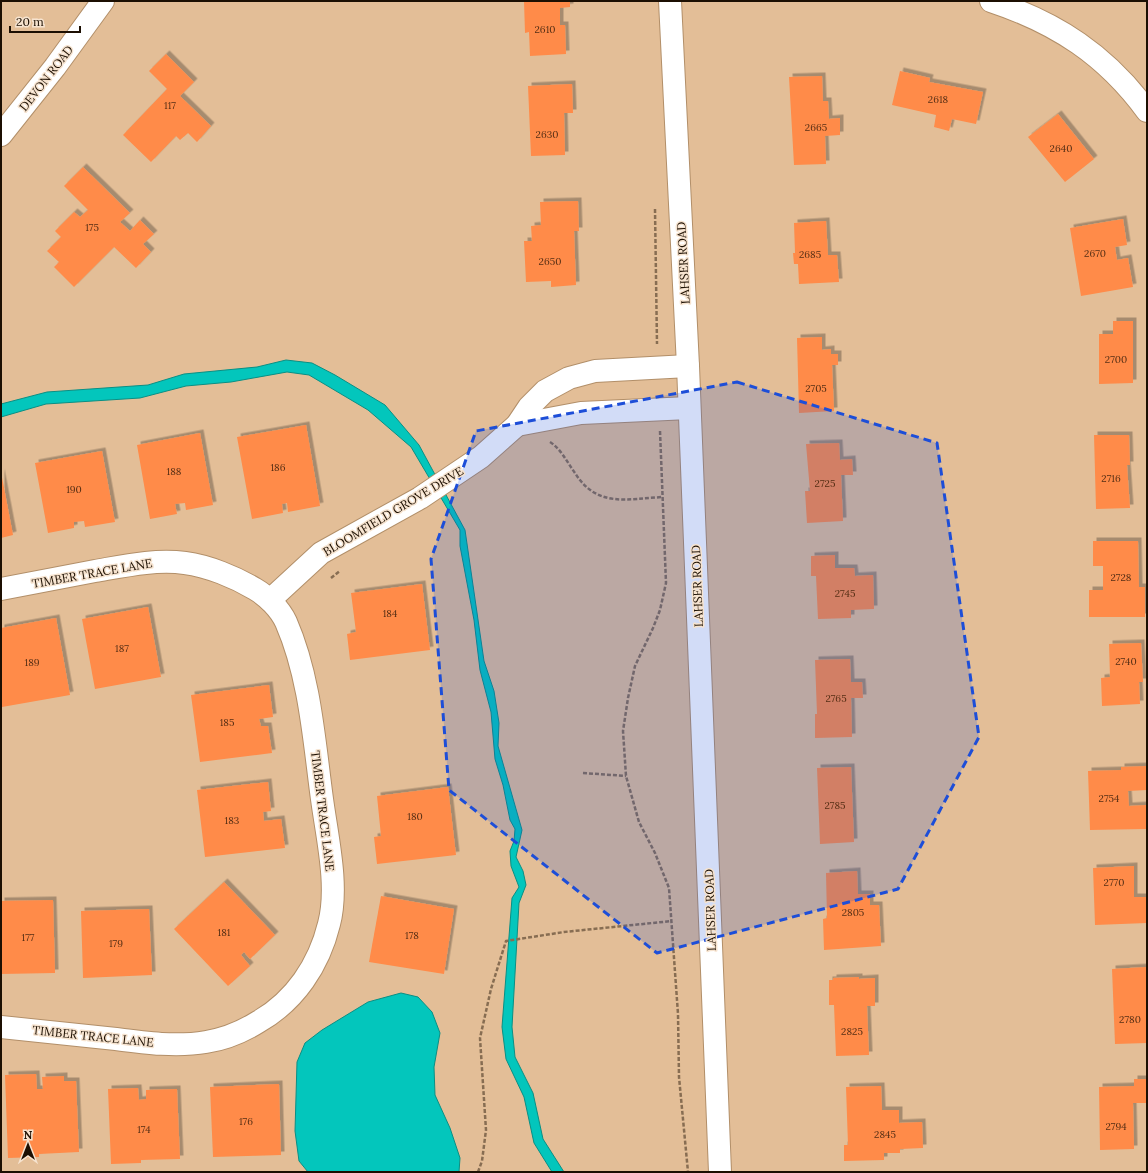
<svg xmlns="http://www.w3.org/2000/svg" width="1148" height="1173" viewBox="0 0 1148 1173" font-family="Lora,serif">
  <defs>
    <filter id="shadow"><feDropShadow dx="3.5" dy="-3.5" stdDeviation="0" flood-color="#0004"/></filter>
  </defs>
  <rect width="100%" height="100%" fill="#e3be97"/>
  <g fill="#03c6bc" stroke="#0a8f84">
    <path d="M286,360L312,363L335,375L385,405L419,445L465,530L484,661L494,691L499,723L498,746L522,830L516,857L523,871L526,885L519,903L512,1027L515,1057L533,1093L543,1139L564,1172H552L534,1143L524,1097L506,1059L502,1027L512,898L519,887L511,866L510,851L514,841L515,829L510,820L503,785L495,759L491,712L480,670L474,620L460,546V530L411,447L368,410L309,375L287,372L231,382L186,386L140,398L46,404L1,417V404L47,392L148,385L184,374L257,367Z"/>
    <path d="M401,993L418,997L432,1012L440,1033L434,1067L435,1095L450,1128L460,1158L459,1172H308L299,1161L295,1131L297,1062L305,1043L322,1030L368,1002Z"/>
  </g>
  <g fill="#ff8b49" filter="url(#shadow)">
    <path d="M524,1H570V7L560,8V25H565L566,54L530,56L529,32L525,33Z"/>
    <path d="M166,54L194,82L180,96L211,126L197,142L188,133L180,140L176,136L151,162L123,135L167,89L149,71Z"/>
    <path d="M900,71L930,78L929,82L983,92L976,124L952,119L949,131L934,127L936,115L892,105Z"/>
    <path d="M822,76L823,101H828L829,119L840,118V135L825,136L826,164L794,165L789,77Z"/>
    <path d="M572,84L573,113H564L565,155L531,156L528,86Z"/>
    <path d="M1058,114L1094,159L1065,182L1028,137Z"/>
    <path d="M83,167L130,213L120,222L130,231L140,220L154,234L143,244L151,252L136,268L114,247L74,287L54,267L59,262L47,251L61,237L55,231L74,212L80,217L88,210L64,186Z"/>
    <path d="M578,201L579,231H574L576,285L551,287V281L526,282L524,241H532L531,226L541,225L540,202Z"/>
    <path d="M1123,219L1127,245L1115,247L1117,260L1128,258L1133,287L1081,296L1070,228Z"/>
    <path d="M826,221L828,255H837L839,282L799,284L798,264H794L793,253H795L794,223Z"/>
    <path d="M1113,321H1133V383L1099,384V334H1113Z"/>
    <path d="M822,337V350L831,349V354H838V365H832L834,411L799,413L797,338Z"/>
    <path d="M306,425L320,506L288,512L287,503L282,504L283,513L252,519L237,437Z"/>
    <path d="M200,433L213,505L186,510L185,503L175,504L177,514L150,519L137,445Z"/>
    <path d="M1094,435H1129L1130,465H1127L1130,508L1096,509Z"/>
    <path d="M839,443L840,460L852,459L853,475H841L843,521L807,523L805,491H810L806,444Z"/>
    <path d="M102,451L115,522L85,527L84,521L74,522V528L48,533L35,463Z"/>
    <path d="M1,472L13,535L1,538Z"/>
    <path d="M1093,541H1138L1139,587H1145V617H1089V590H1103V566H1093Z"/>
    <path d="M835,555V568H854L855,576L873,575L874,609L851,610V618L818,619L816,576H811V556Z"/>
    <path d="M422,584L430,650L350,660L347,634L356,632L351,593Z"/>
    <path d="M148,607L161,677L95,689L82,619Z"/>
    <path d="M56,618L70,695L2,707L1,628Z"/>
    <path d="M1141,643L1143,682H1139L1140,704L1102,706L1101,678L1110,677L1109,644Z"/>
    <path d="M850,659L851,682H862L863,698H851L852,737L815,738V714H817L815,660Z"/>
    <path d="M269,685L273,717L259,719L261,726H268L272,753L200,762L191,695Z"/>
    <path d="M1147,766V790L1128,791L1129,806L1146,805V829L1090,830L1088,771L1121,770V767Z"/>
    <path d="M851,767L854,842L820,844L817,768Z"/>
    <path d="M268,782L271,811L263,812L264,821L281,819L285,848L205,857L197,790Z"/>
    <path d="M448,787L456,855L377,864L374,837L381,836L377,796Z"/>
    <path d="M1134,866V897H1147V923L1095,925L1093,868Z"/>
    <path d="M857,871L858,894H870V905H879L881,946L824,950L823,919L827,918L826,873Z"/>
    <path d="M224,882L275,935L250,959L244,952L241,955L250,966L228,986L174,929Z"/>
    <path d="M381,896L454,909L444,974L369,962Z"/>
    <path d="M53,900L55,973L1,974V901Z"/>
    <path d="M149,909L152,975L83,978L81,911Z"/>
    <path d="M1147,967V1043L1115,1044L1112,969Z"/>
    <path d="M859,977V979L875,978V1006H867L869,1055L836,1056L834,1005H829V980H833V978Z"/>
    <path d="M36,1074L37,1089H43L42,1077L64,1076V1081H76L79,1152L39,1154V1157L8,1158L5,1075Z"/>
    <path d="M1134,1079H1147V1103H1133L1134,1149L1100,1150L1099,1087L1134,1086Z"/>
    <path d="M279,1084L281,1155L213,1157L210,1087Z"/>
    <path d="M881,1086L882,1110H899V1123L922,1122L923,1148L900,1149V1153H884V1160L844,1161V1145H848L846,1087Z"/>
    <path d="M138,1088L139,1100L146,1099V1090L177,1089L180,1159L141,1160V1163L111,1164L108,1089Z"/>
  </g>
  <g fill="none" stroke-linecap="round" stroke-linejoin="round">
    <defs>
      <g id="street">
        <path d="M991,1C1057,23 1106,55 1147,111"/>
        <path d="M1,135L55,67L103,1"/>
        <path d="M517,425L581,413L689,408"/>
        <path d="M1,589C32,583 64,577 95,571C124,566 155,559 185,563C208,566 235,577 255,589C267,596 280,609 286,622C310,677 314,740 322,799C327,837 339,886 329,924C319,965 295,1001 258,1022C242,1032 225,1039 206,1042C177,1047 146,1043 116,1039C78,1035 39,1031 1,1027"/>
        <path d="M270,600L321,553L420,498L481,457L517,425L529,407L545,391L569,378L595,371L688,366"/>
      </g>
      <path id="secondary" d="M670,1L688,366L720,1172"/>
    </defs>
    <use href="#street" stroke="#b28f69" stroke-width="24"/>
    <use href="#secondary" stroke="#b28f69" stroke-width="24"/>
    <g stroke="#876d52" stroke-width="2.5" stroke-dasharray="4 2" stroke-linecap="butt">
      <path d="M655,209L657,344"/>
      <path d="M660,431L666,583L660,610L653,628L635,666L628,698L623,731L626,776L639,822L655,853L669,888L678,1014L679,1077L688,1172"/>
      <path d="M550,442C561,449 567,462 575,473C597,508 626,499 663,497"/>
      <path d="M331,578L340,571"/>
      <path d="M583,773L626,776"/>
      <path d="M478,1172L482,1161L486,1130L480,1038L491,989L506,941L564,932L672,921"/>
    </g>
    <use href="#street" stroke="#fff" stroke-width="22"/>
    <use href="#secondary" stroke="#fff" stroke-width="22"/>
  </g>
  <path fill="#1d4ed8" fill-opacity="0.2" stroke="#1d4ed8" stroke-width="3" stroke-dasharray="8 5" stroke-linejoin="round" d="M737,382L937,443L979,737L898,889L657,953L449,790L431,559L476,431Z"/>
  <g text-anchor="middle" dominant-baseline="central" stroke-width="3" stroke-linejoin="round" paint-order="stroke">
    <g font-size="10" fill="#552e14">
      <text x="545" y="29">2610</text>
      <text x="938" y="99">2618</text>
      <text x="170" y="105">117</text>
      <text x="816" y="127">2665</text>
      <text x="547" y="134">2630</text>
      <text x="1061" y="148">2640</text>
      <text x="92" y="227">175</text>
      <text x="1095" y="253">2670</text>
      <text x="810" y="254">2685</text>
      <text x="550" y="261">2650</text>
      <text x="1116" y="359">2700</text>
      <text x="816" y="388">2705</text>
      <text x="278" y="467">186</text>
      <text x="174" y="471">188</text>
      <text x="1111" y="478">2716</text>
      <text x="825" y="483">2725</text>
      <text x="74" y="489">190</text>
      <text x="1121" y="577">2728</text>
      <text x="845" y="593">2745</text>
      <text x="390" y="613">184</text>
      <text x="122" y="648">187</text>
      <text x="1126" y="661">2740</text>
      <text x="32" y="662">189</text>
      <text x="836" y="698">2765</text>
      <text x="227" y="722">185</text>
      <text x="1109" y="798">2754</text>
      <text x="835" y="805">2785</text>
      <text x="415" y="816">180</text>
      <text x="232" y="820">183</text>
      <text x="1114" y="882">2770</text>
      <text x="853" y="912">2805</text>
      <text x="224" y="932">181</text>
      <text x="412" y="935">178</text>
      <text x="28" y="937">177</text>
      <text x="116" y="943">179</text>
      <text x="1130" y="1019">2780</text>
      <text x="852" y="1031">2825</text>
      <text x="246" y="1121">176</text>
      <text x="1116" y="1126">2794</text>
      <text x="144" y="1129">174</text>
      <text x="885" y="1134">2845</text>
    </g>
    <g font-size="12" fill="#1c0f02" stroke="#f6e3cf">
      <text transform="translate(46 78) rotate(-52)">DEVON ROAD</text>
      <text transform="translate(683 263) rotate(-93)">LAHSER ROAD</text>
      <text transform="translate(393 511) rotate(-31)">BLOOMFIELD GROVE DRIVE</text>
      <text transform="translate(92 573) rotate(-10)">TIMBER TRACE LANE</text>
      <text transform="translate(697 586) rotate(-92)">LAHSER ROAD</text>
      <text transform="translate(323 811) rotate(83)">TIMBER TRACE LANE</text>
      <text transform="translate(710 910) rotate(-92)">LAHSER ROAD</text>
      <text transform="translate(93 1036) rotate(6)">TIMBER TRACE LANE</text>
    </g>
  </g>
  <rect width="1148" height="1173" fill="none" stroke="#1c0f02" stroke-width="4"/>
  <g transform="translate(28 1145)" stroke="#f6e3cf" stroke-width="3" paint-order="stroke">
  <path d="M0-3L7 15L0 10L-7 15Z" fill="#1c0f02"/>
  <text y="-6" font-size="11" font-weight="bold" text-anchor="middle" fill="#1c0f02">N</text>
  </g>
  <path d="M10 26v6h70v-6" fill="none" stroke="#1c0f02" stroke-width="2"/>
  <text x="16" y="26" font-size="12" fill="#1c0f02" stroke="#f6e3cf" stroke-width="3" paint-order="stroke">20 m</text>
</svg>
